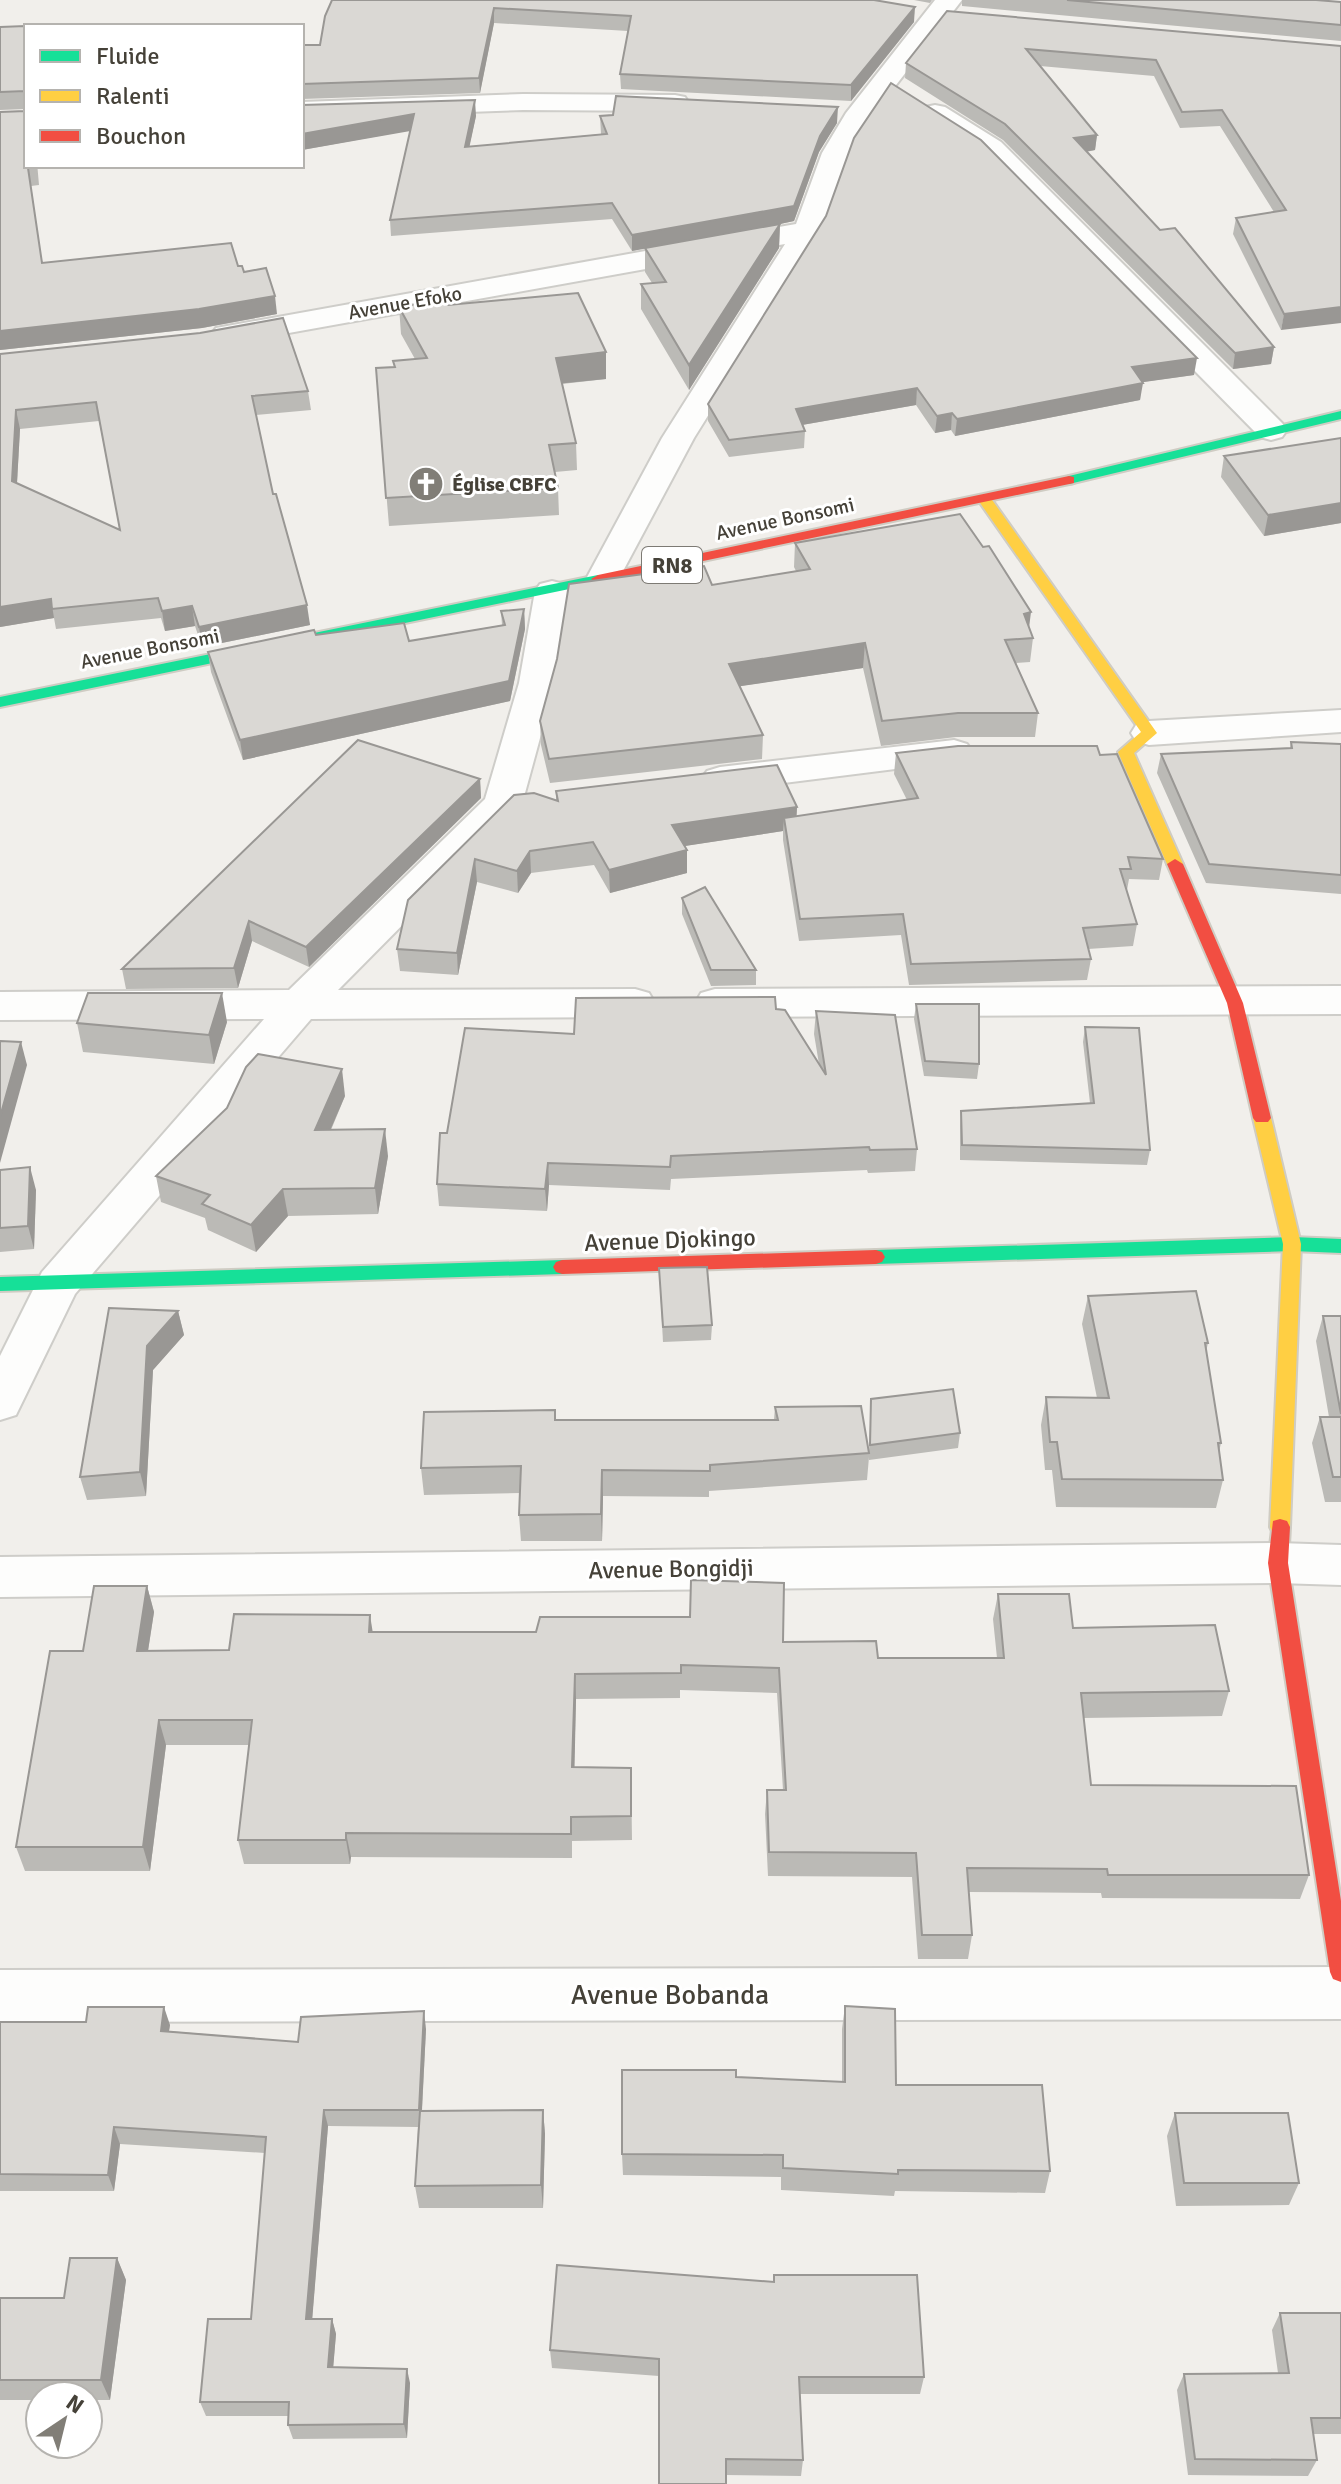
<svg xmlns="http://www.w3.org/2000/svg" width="1341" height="2484" viewBox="0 0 1341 2484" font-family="Signika,sans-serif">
  <rect width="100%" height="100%" fill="#f1efeb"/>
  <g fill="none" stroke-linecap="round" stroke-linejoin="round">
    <defs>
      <g id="street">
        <path d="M935,0H962L872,116L850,153L823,231L694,438L615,586L603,589L591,586L586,579L662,438L785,244L227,344L216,342L211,335L216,328L227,326L796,224L822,153L846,113Z"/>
        <path d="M523,94L675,95L685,97L689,103L685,109L675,111L523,110L302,118V102Z"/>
        <path d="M935,105L945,107L1001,142L1282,423L1287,430L1282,437L1271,440L1260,437L981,154L925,119L921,113L925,107Z"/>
        <path d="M552,581L564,584L569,591L555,683L522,804L338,990L635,989L649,993L655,1003L649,1013L635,1017L311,1019L75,1294L16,1415L0,1420V1356L42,1272L264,1019L0,1020V992L289,990L485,799L519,683L535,591L540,584Z"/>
        <path d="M1341,710V732L1149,745L1136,741L1131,733L1136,725L1149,721Z"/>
        <path d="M954,740L967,744L973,752L967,760L720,791L707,787L701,779L707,771L720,767Z"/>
        <path d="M1341,986V1014L715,1017L701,1013L695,1003L701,993L715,989Z"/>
        <path d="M1278,1543L1341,1545V1585L1278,1583L0,1597V1557Z"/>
        <path d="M1341,1967V2019L0,2022V1970Z"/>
      </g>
      <g id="fast">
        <path d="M1341,411V419L1069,484L1062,480L1069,476Z"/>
        <path d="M598,575L605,579L603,582L0,707V697Z"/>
        <path d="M1292,1237L1341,1239V1253L1292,1251L876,1264L870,1262L867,1257L870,1252L876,1250Z"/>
        <path d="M562,1260L568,1262L571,1267L568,1272L562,1274L0,1291V1277Z"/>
      </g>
      <g id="slow">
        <path d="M985,496L990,497L1157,733L1134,753L1183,864L1181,868L1175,869L1167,864L1118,752L1141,732L978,500Z"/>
        <path d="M1262,1112L1271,1118L1301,1244L1290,1527L1287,1533L1280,1535L1273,1533L1270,1527L1283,1244L1253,1118Z"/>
      </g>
      <g id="jam">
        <path d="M1069,476L1074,477V483L598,583L591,579L598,575Z"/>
        <path d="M1175,859L1183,864L1243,1003L1271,1118L1268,1122H1256L1253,1118L1227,1003L1167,864Z"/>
        <path d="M876,1250L882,1252L885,1257L882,1262L876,1264L562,1274L556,1272L553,1267L556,1262L562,1260Z"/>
        <path d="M1280,1519L1287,1521L1290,1527L1288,1563L1341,1901V1982L1333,1979L1330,1972L1268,1563L1273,1521Z"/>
      </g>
    </defs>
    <use href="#street" stroke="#cecdc9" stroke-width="4"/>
    <use href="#fast" stroke="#cfccc3" stroke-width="4"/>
    <use href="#slow" stroke="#cfccc3" stroke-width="4"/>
    <use href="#jam" stroke="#cfccc3" stroke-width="4"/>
    <use href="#street" fill="#fdfdfc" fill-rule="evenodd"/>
    <use href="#fast" fill="#16e098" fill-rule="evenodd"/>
    <use href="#slow" fill="#ffcf43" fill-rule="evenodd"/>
    <use href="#jam" fill="#f24e42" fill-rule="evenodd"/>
  </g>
  <g fill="#bbbab6" fill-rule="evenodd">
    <path d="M332,0L914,22L851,101L621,89L620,74L628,31L494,23L480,93L302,99V45H320Z"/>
    <path d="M914,0H932L930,3Z"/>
    <path d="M962,0H1316L1341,2V41L962,6Z"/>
    <path d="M947,11L1341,46L1281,330L1233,234L1236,218L1274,212L1220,126L1180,128L1154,76L1040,66L1097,135L1095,150L1086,152L1160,230L1274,347L1271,364L1233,369L1003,140L905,78L906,63Z"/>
    <path d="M25,26L39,185L31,186L42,263L238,266L277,314L202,328L0,350L25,111V109L0,110V27Z"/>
    <path d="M302,105L476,116L469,147L601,134L600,116L837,123L819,152L794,221L780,224L779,248L689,390L641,309V284L652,283L645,272V248L632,251L612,219L391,236L390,220L411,130L302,150Z"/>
    <path d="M826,216L1194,375L1142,382L1140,400L955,436L951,430L935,433L916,405L802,425L805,431L804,448L729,457L708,421V404Z"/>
    <path d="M448,305L606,352V379L562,384L576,443L577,470L555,472L558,488L559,515L389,526L376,368L394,367L393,361L415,359L401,334L399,307Z"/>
    <path d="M0,354L308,391L311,410L256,415L273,494L310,625L202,647L195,626L165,631L161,618L56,629L54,618L0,627ZM99,421L120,530L17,484L20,429Z"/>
    <path d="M1341,438V523L1264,536L1221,477L1224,456Z"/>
    <path d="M795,543L1029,628L1033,638L1030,662L1016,663L1038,713L1035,737H956L881,746L863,668L740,686L763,735L762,759L550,783L541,745L540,721L712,585L796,571L794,567Z"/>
    <path d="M524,609L525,629L510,701L243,760L211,672L208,652L316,635L409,641L502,625L501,611Z"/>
    <path d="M1291,742L1341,744V894L1206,883L1157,773L1161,754L1290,748Z"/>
    <path d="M896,753L1100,755L1163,859L1159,880L1129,879L1127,890H1126L1137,924L1133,946L1088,949L1091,959L1087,980L909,985L901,935L799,941L783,840V831L684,846L687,873L610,893L594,865L531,873L518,893L477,882L458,975L400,971L397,949L408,900L556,800V791L797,807L796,817L907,800L894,774Z"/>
    <path d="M480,779L481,798L309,967L252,941L238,988L126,989L122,969Z"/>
    <path d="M682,898L756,970V985L711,986L682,914Z"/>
    <path d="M916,1004L979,1064L977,1079L924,1076L914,1019Z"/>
    <path d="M776,1009L819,1064L814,1034L816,1011L917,1149L915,1171L868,1173L867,1170L671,1179L670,1190L549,1185L547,1211L439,1206L437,1184L447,1133L574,1034Z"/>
    <path d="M227,1022L214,1064L83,1052L77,1023Z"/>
    <path d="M1085,1027L1150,1150L1147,1165L960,1160V1126L961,1111L1090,1103L1083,1042Z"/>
    <path d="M345,1096L331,1130L388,1156L378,1214L288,1216L256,1252L208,1230L205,1218L161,1202L156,1176Z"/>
    <path d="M0,1170L36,1190L34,1249L0,1252Z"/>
    <path d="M659,1268L712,1325L711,1340L663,1342Z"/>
    <path d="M1088,1296L1208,1343L1206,1352L1221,1443L1219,1452L1223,1480L1216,1508L1056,1507L1052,1470H1045L1041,1425L1046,1397L1097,1398L1082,1324Z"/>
    <path d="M178,1311L184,1335L153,1370L146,1496L87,1500L80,1477Z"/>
    <path d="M1323,1316H1341V1502H1325L1312,1443L1320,1417H1329L1316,1341Z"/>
    <path d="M871,1399L960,1433L958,1448L869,1460V1457L867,1480L709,1491V1497L603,1496L602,1541H521L519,1515L520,1493L424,1495L421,1468L555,1420H774L775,1407L869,1452Z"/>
    <path d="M147,1586L154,1612L148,1651L229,1650L373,1632L783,1642L878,1658H997L993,1619L998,1594L1073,1628L1229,1691L1222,1716L1083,1718L1091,1785L1309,1875L1300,1899L1102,1898L1101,1893L969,1892L972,1935L968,1959H918L912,1877L768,1876L765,1814L767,1790H783L777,1693L680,1690V1698L576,1699L574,1767L631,1768L632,1840L572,1841V1858L351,1857L350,1864H244L238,1840L249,1745H166L150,1871H25L16,1847L83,1651Z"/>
    <path d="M845,2006L896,2085L1050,2171L1045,2193L895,2191L894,2196L781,2190V2177L623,2175L622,2154L736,2077L842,2082V2029Z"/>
    <path d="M0,2022L170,2025L169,2031L298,2042L426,2029L422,2111L543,2110L545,2134L543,2208H419L415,2186L418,2127L328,2126L312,2319H332L336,2334L333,2367L410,2383L407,2438L293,2439L288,2425V2416H206L200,2402L251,2319L265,2153L120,2144L114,2191H0Z"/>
    <path d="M1175,2113L1299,2183L1289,2205L1176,2206L1167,2136Z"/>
    <path d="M117,2258L126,2280L110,2400H88V2396H40V2400H0V2298H64Z"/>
    <path d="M774,2275L924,2377L920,2394H800L803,2460L801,2476L726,2475L659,2376L552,2368L550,2350L774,2282Z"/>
    <path d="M1280,2313H1341V2434H1313L1317,2460L1308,2476L1188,2475L1177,2390L1184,2374L1278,2373L1272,2330Z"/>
  </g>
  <g fill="#999794">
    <path d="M915,7L914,22L851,101V85Z"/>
    <path d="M494,8V23L480,93L479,78Z"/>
    <path d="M475,100L476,116L466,163L465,147Z"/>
    <path d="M838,107L837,123L819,152L794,221L780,224L779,248L689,390V365L780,224L632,251V235L820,136Z"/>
    <path d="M414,114L416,130L302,150V134Z"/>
    <path d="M1097,135L1095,150L1072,154L1074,138Z"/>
    <path d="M275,296L277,314L202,328L0,350V331Z"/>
    <path d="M1341,307V323L1281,330L1284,314Z"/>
    <path d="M1274,347L1271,364L1233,369L1235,353Z"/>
    <path d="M606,352V379L556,384V358Z"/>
    <path d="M1197,358L1194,375L1130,384L1132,367Z"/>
    <path d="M1143,383L1140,400L955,436L957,419Z"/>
    <path d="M917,388L916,405L796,426V409Z"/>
    <path d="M16,410L20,429L16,500L12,481Z"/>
    <path d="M952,413L951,430L935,433L937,416Z"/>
    <path d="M1341,503V523L1264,536L1268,515Z"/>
    <path d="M51,599L54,618L0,627V607Z"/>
    <path d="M307,605L310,625L202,647L199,627Z"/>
    <path d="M192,606L195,626L165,631L162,611Z"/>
    <path d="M524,609L525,629L510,701L243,760L240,740L509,681Z"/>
    <path d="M1031,612L1028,636L1024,614Z"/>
    <path d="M865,643L863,668L728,688L729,664Z"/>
    <path d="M480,779L481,798L309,967L306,947Z"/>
    <path d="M797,807L796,829L784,818L783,831L672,848V825Z"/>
    <path d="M687,850V873L610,893L609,870Z"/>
    <path d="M530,851L531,873L518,893L517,871Z"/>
    <path d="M475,859L477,882L458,975L457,953Z"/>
    <path d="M249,921L252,941L238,988L234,968Z"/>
    <path d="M222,993L227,1022L214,1064L209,1035Z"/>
    <path d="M21,1042L27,1065L0,1163V1117Z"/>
    <path d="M342,1069L345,1096L319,1156L315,1130Z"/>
    <path d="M385,1129L388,1156L378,1214L375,1188Z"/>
    <path d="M548,1163L549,1185L547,1211L545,1189Z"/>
    <path d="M30,1167L36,1190L34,1249L28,1226Z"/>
    <path d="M283,1189L288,1216L256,1252L251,1225Z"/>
    <path d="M178,1311L184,1335L153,1370L146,1496L140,1472L147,1346Z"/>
    <path d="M602,1470L603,1496L602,1541L601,1514Z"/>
    <path d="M147,1586L154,1612L144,1676L137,1651Z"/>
    <path d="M370,1615L374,1640L369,1632Z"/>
    <path d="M575,1674L576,1699L574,1791L572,1767Z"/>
    <path d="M159,1720L166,1745L150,1871L143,1847Z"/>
    <path d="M346,1833L351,1857L350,1864L346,1840Z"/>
    <path d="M164,2007L170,2025L166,2048L161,2031Z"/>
    <path d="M424,2011L426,2029L421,2127L419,2110Z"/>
    <path d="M324,2110L328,2126L311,2334L306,2319Z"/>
    <path d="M543,2110L545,2134L543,2208L541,2185Z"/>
    <path d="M114,2127L120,2144L114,2191L108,2175Z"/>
    <path d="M117,2258L126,2280L110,2400L101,2380Z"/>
    <path d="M332,2319L336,2334L332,2382L328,2367Z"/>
    <path d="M407,2369L410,2383L407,2438L404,2424Z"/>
  </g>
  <g fill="#dad8d4" stroke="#999794" stroke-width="2" fill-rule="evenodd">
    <path d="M332,0H874L915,7L851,85L620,74L631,16L494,8L479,78L302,84V45H320L325,16Z"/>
    <path d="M1067,0H1316L1341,2V25Z"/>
    <path d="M947,11L1341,46V307L1284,314L1236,218L1286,210L1222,110L1182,112L1156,60L1026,49L1097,135L1074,138L1160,230L1175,228L1274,347L1235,353L1005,124L906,63Z"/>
    <path d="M25,26L26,43V166H36L28,168L42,263L231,243L238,266H242L244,272L266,268L275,296L199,309L0,331V112L25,111V91L0,92V27Z"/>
    <path d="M891,83L981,140L1197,358L1132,367L1143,383L957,419L952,413L937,416L917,388L796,409L805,431L729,440L708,404L826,216L854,138Z"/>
    <path d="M616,96L838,107L820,136L794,206L632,235L612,203L390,220L414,114L302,134V105L475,100L465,147L607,134L600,116L613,115Z"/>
    <path d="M780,224L689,365L641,284L666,282L645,248Z"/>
    <path d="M578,293L606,352L556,358L576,443L549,445L558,488L386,498L376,368L395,367L393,361L427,358L399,307L444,299L448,305Z"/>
    <path d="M283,318L308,391L252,396L273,494H276L307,605L199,627L192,606L162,611L158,598L52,609L51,599L0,607V354L200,333ZM96,402L120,530L12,481L16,410Z"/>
    <path d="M1341,438V503L1268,515L1224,456Z"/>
    <path d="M960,514L983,547L989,546L1031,612L1024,614L1033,638L1005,640L1038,713H958L882,721L865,643L729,664L763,735L549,759L540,721L557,659L569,584L704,566L712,585L810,569L795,543Z"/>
    <path d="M524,609L509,681L240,740L208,652L314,630L316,635L404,623L409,641L505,625L501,611Z"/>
    <path d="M358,740L480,779L306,947L249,921L234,968L122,969Z"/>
    <path d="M1291,742L1341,744V875L1209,864L1161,754L1292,748Z"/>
    <path d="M958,746H1097L1100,755L1117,754L1163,859L1128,857L1131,869H1120L1137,924L1083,928L1091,959L911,964L903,914L800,919L784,818L918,798L896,753Z"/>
    <path d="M777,765L797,807L672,825L687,850L609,870L593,842L530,851L517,871L475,859L457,953L397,949L408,900L514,795L534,793L558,801L556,791Z"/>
    <path d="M705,887L756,970H711L682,898Z"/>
    <path d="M88,993H222L209,1035L77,1023Z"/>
    <path d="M775,997L776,1009L785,1010L826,1075L816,1011L895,1015L917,1149L870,1150L869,1147L671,1156L670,1167L548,1163L545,1189L437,1184L440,1133H447L465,1028L574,1034L576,998Z"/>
    <path d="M916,1004H979V1064L925,1061Z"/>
    <path d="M1085,1027L1139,1028L1150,1150L962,1145L961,1111L1094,1103Z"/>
    <path d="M0,1041L21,1042L0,1117Z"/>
    <path d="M258,1054L342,1069L315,1130L385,1129L375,1188L283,1189L251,1225L202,1204L210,1195L156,1176L227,1108L246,1067Z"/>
    <path d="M30,1167L28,1226L0,1228V1170Z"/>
    <path d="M707,1267L712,1325L663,1327L659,1268Z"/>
    <path d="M1196,1291L1208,1343H1205L1221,1443H1218L1223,1480L1062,1479L1057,1442H1050L1046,1397L1109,1398L1088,1296Z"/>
    <path d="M109,1308L178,1311L147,1346L140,1472L80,1477Z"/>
    <path d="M1323,1316H1341V1414Z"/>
    <path d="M953,1389L960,1433L870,1445L871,1399Z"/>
    <path d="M861,1406L869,1453L710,1465V1471L602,1470L601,1514L519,1515L521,1466L421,1468L424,1412L555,1410V1420H778L775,1407Z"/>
    <path d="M1320,1417H1341V1477H1333Z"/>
    <path d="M691,1580L784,1583L783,1642L876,1641L878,1658H1004L998,1594H1069L1073,1628L1215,1625L1229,1691L1081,1693L1091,1785L1296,1786L1309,1875H1108L1107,1869L967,1868L972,1935H922L916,1853L769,1852L767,1790H786L779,1668L681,1665V1673L575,1674L572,1767L631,1768V1816L571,1817V1834L346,1833V1840H238L252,1720H159L143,1847H16L50,1651H83L94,1586H147L137,1651L229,1650L234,1614L370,1615L369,1632H536L540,1617H690Z"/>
    <path d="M845,2006L895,2009L896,2085H1042L1050,2171L898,2170V2174L783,2168V2155L622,2154V2070H736V2077L845,2082Z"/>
    <path d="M88,2007H164L161,2031L298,2042L301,2017L424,2011L419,2110H324L306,2319H332L328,2367L407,2369L404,2424L288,2425L289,2402H200L208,2319H251L266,2137L114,2127L108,2175L0,2174V2022H86Z"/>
    <path d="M543,2110L541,2185L415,2186L420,2111Z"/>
    <path d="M1175,2113H1288L1299,2183H1184Z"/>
    <path d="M70,2258H117L101,2380H0V2298H64Z"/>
    <path d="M557,2265L774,2282V2275H917L924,2377H799L803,2460L726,2459V2484H659V2359L550,2350Z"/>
    <path d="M1280,2313H1341V2418H1311L1317,2460L1195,2459L1184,2374L1289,2373Z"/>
  </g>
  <defs>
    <symbol id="church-disc" viewBox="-11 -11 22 22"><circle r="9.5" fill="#817e77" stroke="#fff"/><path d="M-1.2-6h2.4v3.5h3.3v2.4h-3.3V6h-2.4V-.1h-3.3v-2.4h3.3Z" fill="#fff"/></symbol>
  </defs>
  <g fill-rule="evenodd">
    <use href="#church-disc" x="406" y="464" width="40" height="40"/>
  </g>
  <g text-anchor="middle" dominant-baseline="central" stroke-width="6" stroke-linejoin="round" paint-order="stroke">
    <g font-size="20" fill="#454138" stroke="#fff">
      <text transform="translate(405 303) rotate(-10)">Avenue Efoko</text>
      <text transform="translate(785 519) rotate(-12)">Avenue Bonsomi</text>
      <text transform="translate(150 649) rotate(-11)">Avenue Bonsomi</text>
    </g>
    <g font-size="20" font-weight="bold" fill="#454138" stroke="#fff" text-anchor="start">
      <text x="452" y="484">Église CBFC</text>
    </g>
    <rect fill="#fff" stroke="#7d7a74" stroke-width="2" x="642" y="547" width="60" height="36" rx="6"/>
    <g font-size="22" font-weight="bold" fill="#454138">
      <text x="672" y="565">RN8</text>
    </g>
    <g font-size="24" fill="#454138" stroke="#fff">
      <text transform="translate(670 1240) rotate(-2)">Avenue Djokingo</text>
      <text transform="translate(671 1569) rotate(-1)">Avenue Bongidji</text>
    </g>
    <g font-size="28" fill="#454138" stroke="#fff">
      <text x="670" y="1995">Avenue Bobanda</text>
    </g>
  </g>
  <rect x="24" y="24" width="280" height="144" fill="#ffffff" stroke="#b5b3af" stroke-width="2"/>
  <rect x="40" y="50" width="40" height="12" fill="#16e098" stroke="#b5b3af" stroke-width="2"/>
  <text x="96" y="64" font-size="24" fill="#454138">Fluide</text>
  <rect x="40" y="90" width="40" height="12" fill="#ffcf43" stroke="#b5b3af" stroke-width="2"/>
  <text x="96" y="104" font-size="24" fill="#454138">Ralenti</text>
  <rect x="40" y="130" width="40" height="12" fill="#f24e42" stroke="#b5b3af" stroke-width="2"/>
  <text x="96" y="144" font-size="24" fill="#454138">Bouchon</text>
  <g transform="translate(64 2420) rotate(35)"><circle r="38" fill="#ffffff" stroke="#b5b3af" stroke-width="2"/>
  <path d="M0-6L14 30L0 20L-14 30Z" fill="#817e77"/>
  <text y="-12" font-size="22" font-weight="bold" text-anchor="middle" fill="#454138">N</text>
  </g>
</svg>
